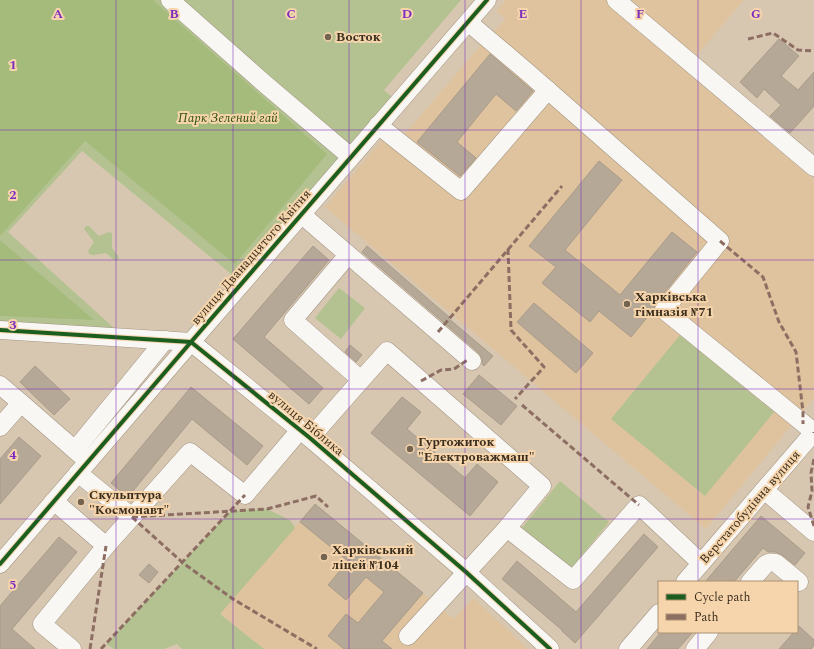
<svg xmlns="http://www.w3.org/2000/svg" width="814" height="649" viewBox="0 0 814 649" font-family="Spectral,serif">
  <rect width="100%" height="100%" fill="#d8c7b0"/>
  <g fill="#dfc39e">
    <path d="M506,0H744L684,70L814,180V398L706,529L325,207L388,133L398,142L488,37L506,19L496,11Z"/>
    <path d="M315,504L454,619L473,598L528,649H264L220,614Z"/>
  </g>
  <g fill="#b3c290">
    <path d="M0,0H461L384,90L399,103L242,283L82,151L8,232L115,329L0,325Z"/>
    <path d="M86,226H89L99,236L109,232L112,233V248L119,257L118,260H114L106,253L93,255L89,254L88,251L94,242L84,229Z"/>
    <path d="M339,288L365,308L341,339L315,318Z"/>
    <path d="M680,335L774,412L705,496L611,419Z"/>
    <path d="M560,481L609,522L570,570L521,529Z"/>
    <path d="M267,509L290,520L295,528L220,614L264,649H182L177,644L164,649H114L106,644L231,511Z"/>
  </g>
  <g fill="#a5bb7c">
    <path d="M0,0H153L327,154L235,264L85,141L0,236Z"/>
    <path d="M0,240L94,320L0,316Z"/>
  </g>
  <g fill="#b5a896" stroke="#a99b8a">
    <path d="M779,39L799,56L781,76L798,90L814,72V106L790,133L770,116L781,105L764,89L757,98L740,82Z"/>
    <path d="M490,54L533,91L516,111L496,94L457,142L476,158L460,176L417,142Z"/>
    <path d="M599,161L622,180L565,250L620,295L672,232L697,252L656,303L654,309L631,337L599,311L590,322L542,283L556,267L529,246Z"/>
    <path d="M313,246L329,260L264,337L323,388L309,404L233,339Z"/>
    <path d="M367,246L449,317L448,318L493,356L484,366L482,364V358L479,353L362,252Z"/>
    <path d="M534,303L593,353L576,373L517,322Z"/>
    <path d="M350,345L362,355L356,362L345,352Z"/>
    <path d="M35,366L70,399L54,415L20,382Z"/>
    <path d="M479,375L517,406L501,425L463,394Z"/>
    <path d="M191,387L263,446L247,465L192,419L128,497L111,483Z"/>
    <path d="M402,397L421,412L407,429L465,478L477,464L498,482L470,516L371,433Z"/>
    <path d="M19,437L41,456L0,504V459Z"/>
    <path d="M315,504L423,593L382,641L392,649H344L328,636L346,614L358,623L384,592L366,577L346,600L328,585L348,561L300,522Z"/>
    <path d="M761,516L805,553L795,565L782,555L776,552H768L763,548L734,582H705Z"/>
    <path d="M644,534L658,547L575,643L562,631V630L502,579L517,561L576,612Z"/>
    <path d="M59,537L77,552L12,629L35,649H0V606Z"/>
    <path d="M149,564L158,572L149,583L139,575Z"/>
    <path d="M799,626L814,640V646L811,649H779L794,632H797V628Z"/>
    <path d="M661,632H693L678,649H647Z"/>
  </g>
  <g fill="none" stroke-linecap="round" stroke-linejoin="round">
    <defs>
      <g id="minor">
        <path d="M170,0L265,84L351,157"/>
        <path d="M616,0L814,167"/>
        <path d="M468,22L526,71L720,241L664,310L814,432"/>
        <path d="M378,125L461,191L548,90"/>
        <path d="M301,214L472,361"/>
        <path d="M0,330L191,342L310,438L466,572L550,649"/>
        <path d="M361,380L387,351L542,486L507,528"/>
        <path d="M0,385L21,403"/>
        <path d="M0,427L21,403L83,457"/>
        <path d="M310,438L361,380L293,320L348,255"/>
        <path d="M75,450L165,340"/>
        <path d="M78,473L132,517L106,546"/>
        <path d="M764,490L814,532"/>
        <path d="M54,501L106,546L42,624L72,649"/>
        <path d="M132,517L190,452L245,495L300,430"/>
        <path d="M0,564L191,342L487,0"/>
        <path d="M685,582L814,432"/>
        <path d="M750,582L765,565C769,562 771,562 776,563L799,582"/>
        <path d="M408,636L507,528L573,580L639,505L701,563"/>
        <path d="M628,649L659,613"/>
        <path d="M695,649L709,632"/>
      </g>
    </defs>
    <use href="#minor" stroke="#a29483" stroke-width="19"/>
    <use href="#minor" stroke="#f9f7f3" stroke-width="18"/>
    <g stroke="#8d6e63" stroke-width="3" stroke-dasharray="6 3" stroke-linecap="butt">
      <path d="M748,39L773,33L798,50L814,51"/>
      <path d="M720,241L763,277L779,322L796,352L803,412V424"/>
      <path d="M508,249L511,330L544,367L515,399"/>
      <path d="M438,332L562,186"/>
      <path d="M421,381L441,370L454,369L469,359"/>
      <path d="M522,405L639,505"/>
      <path d="M814,432V433"/>
      <path d="M814,459L811,473L812,491L808,507L814,526"/>
      <path d="M132,517L183,563L233,599L317,649"/>
      <path d="M132,517L267,509L316,496L328,507"/>
      <path d="M90,649L106,546"/>
      <path d="M101,649L245,495"/>
    </g>
    <defs>
      <g id="cycleway">
        <path d="M0,330L191,342L310,438L466,572L550,649"/>
        <path d="M0,564L191,342L487,0"/>
      </g>
    </defs>
    <use href="#cycleway" stroke="#f6d5ac" stroke-width="6"/>
    <use href="#cycleway" stroke="#1b5e20" stroke-width="4"/>
  </g>
  <path fill="none" stroke="#7b2cbf" stroke-width="1" stroke-opacity="0.55" d="M116,0V649M233,0V649M349,0V649M465,0V649M581,0V649M698,0V582M0,130H814M0,260H814M0,389H814M0,519H814M698,632V649"/>
  <g fill="#726451" stroke="#f6d5ac" stroke-width="1.5">
    <circle cx="328" cy="37" r="4"/>
    <circle cx="627" cy="304" r="4"/>
    <circle cx="410" cy="449" r="4"/>
    <circle cx="81" cy="502" r="4"/>
    <circle cx="324" cy="557" r="4"/>
  </g>
  <g text-anchor="middle" dominant-baseline="central" stroke-width="4" stroke-linejoin="round" paint-order="stroke">
    <g font-size="13" font-weight="bold" fill="#3b2e1e" stroke="#f6d5ac" text-anchor="start">
      <text x="336" y="37">Восток</text>
      <text x="635" y="297">Харківська<tspan x="635" dy="15">гімназія №71</tspan></text>
      <text x="418" y="442">Гуртожиток<tspan x="418" dy="15">"Електроважмаш"</tspan></text>
      <text x="89" y="495">Скульптура<tspan x="89" dy="15">"Космонавт"</tspan></text>
      <text x="332" y="550">Харківський<tspan x="332" dy="15">ліцей №104</tspan></text>
    </g>
    <g font-size="13" font-style="italic" fill="#2e510b" stroke="#f6d5ac">
      <text x="228" y="118">Парк Зелений гай</text>
    </g>
    <g font-size="13" fill="#3b2e1e" stroke="#f6d5ac">
      <text transform="translate(251 257) rotate(-49)">вулиця Дванадцятого Квітня</text>
      <text transform="translate(306 423) rotate(40)">вулиця Біблика</text>
      <text transform="translate(750 507) rotate(-49)">Верстатобудівна вулиця</text>
    </g>
  </g>
  <g font-size="13" text-anchor="middle" font-weight="bold" fill="#7b2cbf" stroke="#f6d5ac" stroke-width="4" stroke-linejoin="round" paint-order="stroke">
    <text x="58" y="18">A</text>
    <text x="174" y="18">B</text>
    <text x="291" y="18">C</text>
    <text x="407" y="18">D</text>
    <text x="523" y="18">E</text>
    <text x="640" y="18">F</text>
    <text x="756" y="18">G</text>
    <text x="13" y="69">1</text>
    <text x="13" y="199">2</text>
    <text x="13" y="329">3</text>
    <text x="13" y="459">4</text>
    <text x="13" y="589">5</text>
  </g>
  <rect x="658" y="581" width="140" height="52" fill="#f6d5ac" stroke="#ab9273"/>
  <rect x="666" y="594" width="20" height="6" fill="#1b5e20" stroke="#ab9273"/>
  <text x="694" y="601" font-size="12" fill="#3b2e1e">Cycle path</text>
  <rect x="666" y="614" width="20" height="6" fill="#8d6e63" stroke="#ab9273"/>
  <text x="694" y="621" font-size="12" fill="#3b2e1e">Path</text>
</svg>
